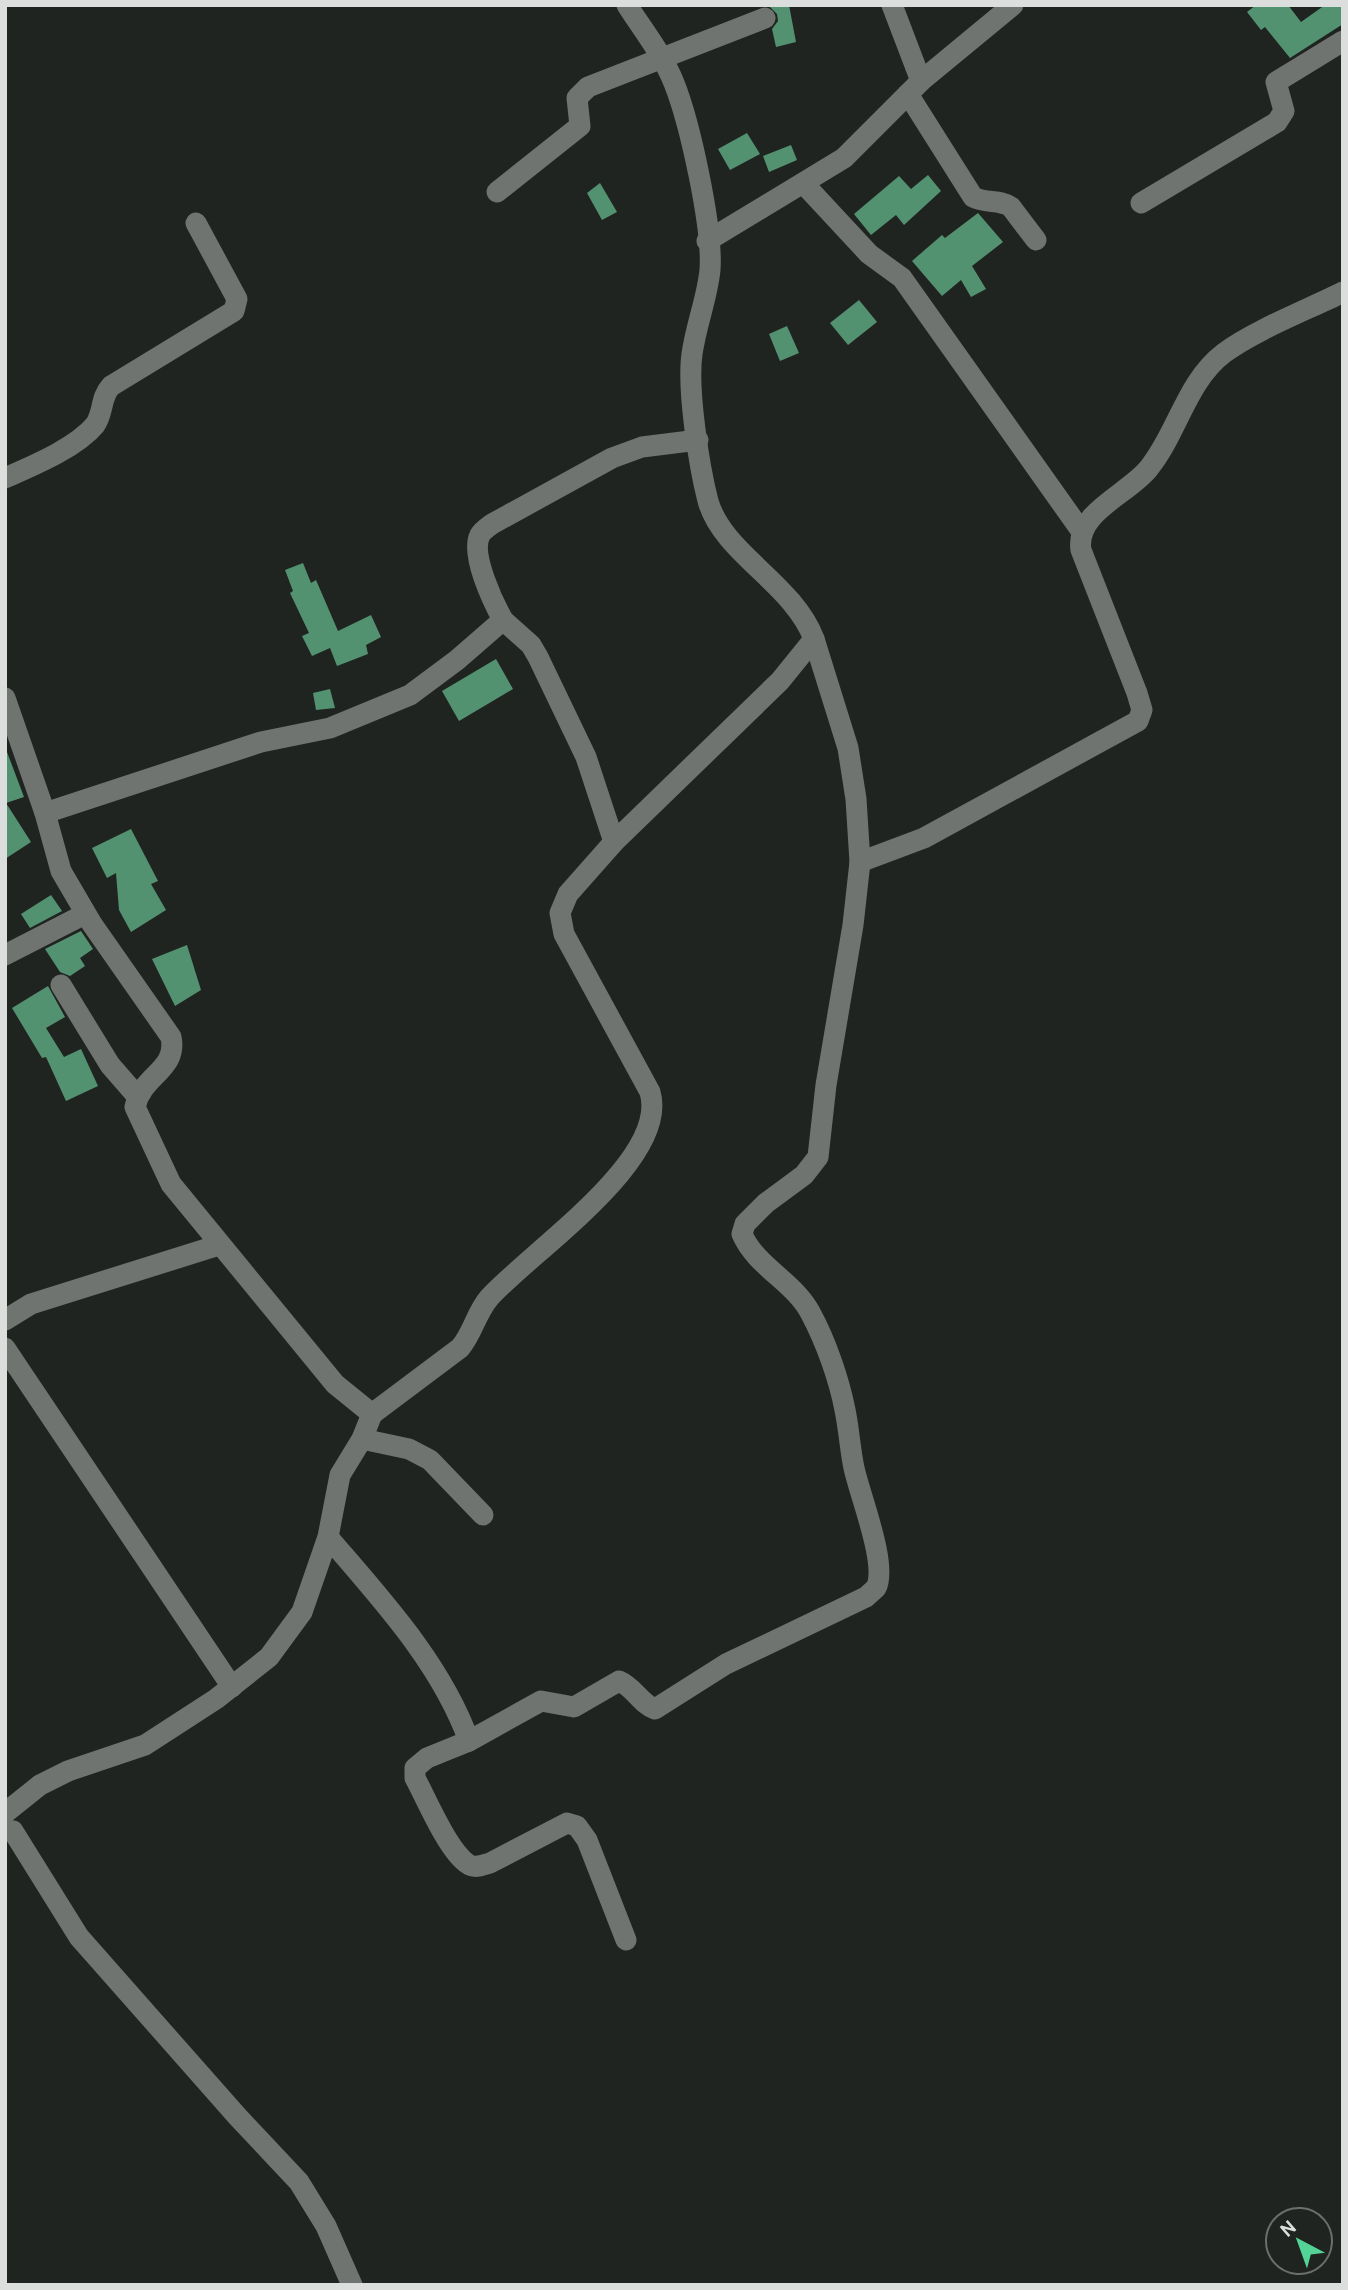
<svg xmlns="http://www.w3.org/2000/svg" width="1348" height="2290" viewBox="0 0 1348 2290" font-family="Overpass,sans-serif">
  <rect width="100%" height="100%" fill="#202421"/>
  <g fill="#539270">
    <path d="M768,5H789L796,42L776,47L772,29L778,21L777,14Z"/>
    <path d="M1256,5H1288L1301,22L1325,5H1343V24L1290,58L1265,27L1261,30L1247,12Z"/>
    <path d="M747,133L760,154L730,170L718,149Z"/>
    <path d="M791,145L797,160L769,172L763,156Z"/>
    <path d="M928,175L941,191L904,225L896,215L871,235L854,214L899,176L911,189Z"/>
    <path d="M600,183L617,212L602,220L587,193Z"/>
    <path d="M978,213L1003,242L972,266L986,289L971,297L961,280L942,296L912,261L942,235L945,238Z"/>
    <path d="M859,300L877,322L848,345L830,323Z"/>
    <path d="M787,326L799,353L780,361L769,334Z"/>
    <path d="M303,563L311,583L316,580L338,631L371,615L381,637L366,645L368,654L337,666L330,648L312,656L302,636L309,633L290,593L293,591L285,570Z"/>
    <path d="M496,659L513,689L459,721L442,691Z"/>
    <path d="M330,689L335,708L316,710L313,693Z"/>
    <path d="M7,752L24,797L6,803L31,842L5,859Z"/>
    <path d="M131,829L158,881L151,884L166,910L131,932L119,910L116,873L107,878L92,848Z"/>
    <path d="M51,895L62,911L30,928L21,914Z"/>
    <path d="M81,931L93,949L80,958L85,966L70,976L60,972L45,949Z"/>
    <path d="M187,945L201,990L175,1006L152,959Z"/>
    <path d="M48,986L65,1017L46,1028L64,1057L81,1049L98,1086L66,1101L46,1057L42,1058L12,1008Z"/>
  </g>
  <g fill="none" stroke-linecap="round" stroke-linejoin="round">
    <g stroke="#6f7471" stroke-width="21">
      <path d="M892,5L921,81"/>
      <path d="M908,94L973,197C986,204 1000,199 1011,207L1036,240"/>
      <path d="M804,184L869,254L902,278L1082,532"/>
      <path d="M497,192L580,126L577,98L588,87L765,18"/>
      <path d="M1141,203L1277,122L1284,111L1276,82L1343,41"/>
      <path d="M707,241L844,158L921,81L1013,5"/>
      <path d="M5,478C32,466 76,448 95,425C104,412 100,398 111,386L234,311L237,299L196,223"/>
      <path d="M503,620L531,645L538,657L586,757L614,842"/>
      <path d="M5,698L45,813L61,871L92,924L171,1037C178,1070 142,1075 135,1107L171,1184L335,1384L372,1414L362,1439L340,1475L328,1537L302,1612L269,1657L216,1699L145,1745L68,1771L40,1785L5,1813"/>
      <path d="M45,813L261,742L330,728L410,695L457,660L503,620C493,602 470,554 480,535C482,531 488,527 492,524L612,458L642,447L698,440"/>
      <path d="M860,862L924,838L1138,721L1142,710L1137,693L1081,550C1075,512 1129,494 1149,468C1178,432 1186,382 1224,353C1255,330 1307,310 1343,292"/>
      <path d="M5,955L85,914"/>
      <path d="M61,985L110,1065L137,1096"/>
      <path d="M5,1320L31,1304L219,1245"/>
      <path d="M5,1348L232,1687"/>
      <path d="M372,1414L460,1348C473,1333 476,1313 489,1298C530,1252 670,1160 650,1092L564,934L560,913L568,894L614,842L780,681L814,639C793,583 723,554 708,501C699,466 687,389 692,354C696,325 707,299 710,270C713,228 690,123 674,83C663,55 643,30 627,5"/>
      <path d="M362,1439L409,1449L430,1460L483,1515"/>
      <path d="M328,1537C381,1599 441,1663 469,1741L541,1701L574,1707L619,1681C634,1687 641,1704 655,1709L726,1664L866,1597L876,1588C888,1565 860,1496 854,1468C850,1449 849,1429 845,1410C839,1379 826,1342 811,1314C795,1282 756,1267 742,1234L745,1224L766,1203L804,1175L818,1157L826,1085L853,925L860,862L856,799L848,748L814,639"/>
      <path d="M469,1741L427,1758L415,1768V1778C427,1800 448,1851 468,1864C475,1869 483,1865 490,1863L567,1823L577,1826L587,1840L626,1940"/>
      <path d="M5,1830L13,1831L79,1937L237,2116L299,2182L326,2226L352,2285"/>
    </g>
  </g>
  <rect width="1348" height="2290" fill="none" stroke="#dcdedd" stroke-width="14"/>
  <g transform="translate(1299 2241) rotate(319)"><circle r="33" fill="#202421" stroke="#6b6e6c" stroke-width="2"/>
  <path d="M0-5L12 26L0 18L-12 26Z" fill="#54d396"/>
  <text y="-10" font-size="19" font-weight="bold" text-anchor="middle" fill="#dcdedd">N</text>
  </g>
</svg>
